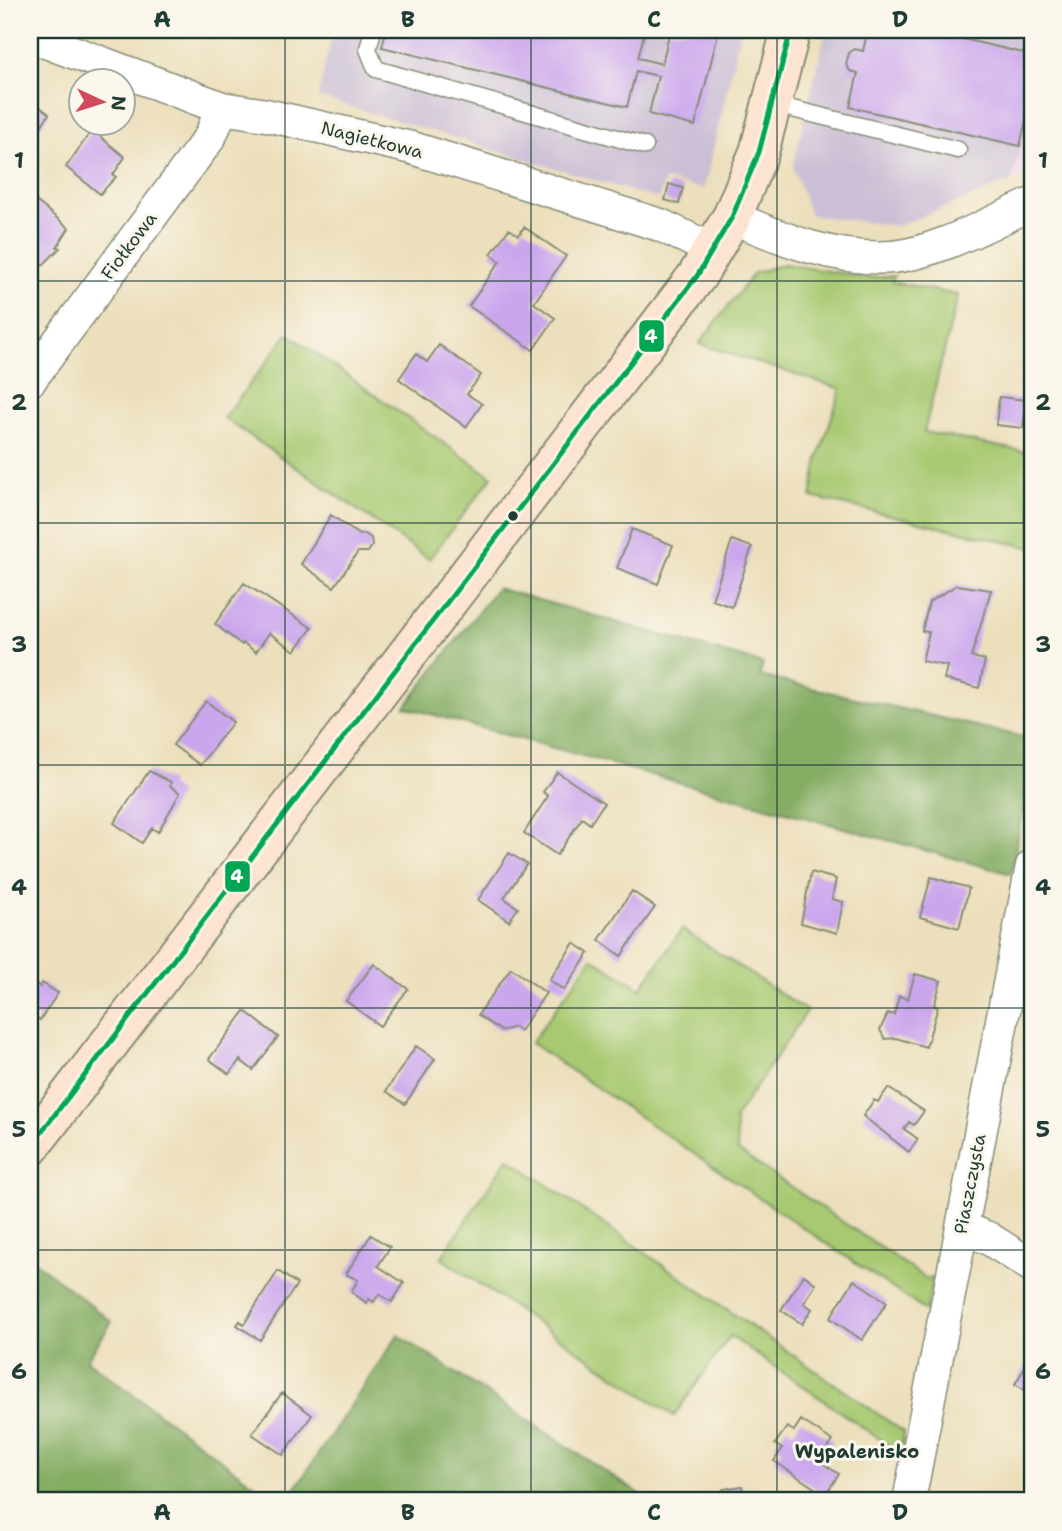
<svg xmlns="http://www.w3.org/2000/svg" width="1062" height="1531" font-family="'Shantell Sans',sans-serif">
<rect width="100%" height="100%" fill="#fbf7ec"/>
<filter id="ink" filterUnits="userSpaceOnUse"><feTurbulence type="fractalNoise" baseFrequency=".0143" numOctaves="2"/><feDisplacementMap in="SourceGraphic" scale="14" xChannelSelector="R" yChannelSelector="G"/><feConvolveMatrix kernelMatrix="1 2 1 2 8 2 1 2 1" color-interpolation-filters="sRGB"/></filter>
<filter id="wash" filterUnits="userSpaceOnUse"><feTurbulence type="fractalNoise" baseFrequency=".00686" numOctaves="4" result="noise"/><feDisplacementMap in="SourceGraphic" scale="28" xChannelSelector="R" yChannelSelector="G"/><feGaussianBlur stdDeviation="1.57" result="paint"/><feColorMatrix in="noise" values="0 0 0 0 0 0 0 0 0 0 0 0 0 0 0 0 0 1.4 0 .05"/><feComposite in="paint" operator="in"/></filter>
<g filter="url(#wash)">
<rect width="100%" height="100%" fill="#ecdfbc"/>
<path fill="#ecd1ea" d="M1032,91v82l-20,8 8,-35z"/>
<path fill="#cbbfd5" d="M333,30h408l-37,159 -39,-9 -7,19 -340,-102z
M826,30h206v61l-20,90 -115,45 -87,-11 -17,-48z"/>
<path fill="#a7c971" stroke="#638352" stroke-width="2" d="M784,264l87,14 23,-2 -2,6 66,13 -34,137 108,21v95l-221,-51 7,-38 23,-70 -142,-45 55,-71z
M288,334l204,143 -63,82 -205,-141z
M682,929l125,82 -72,107 3,33 189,128 6,-1 -7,33 -395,-268 61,-85 49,30z
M508,1158l396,274 -3,22 -171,-118 -56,80 -233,-158z"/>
<path fill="#85ad63" stroke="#52754c" stroke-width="2" d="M497,588l266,76 -3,12 272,63v23l-21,112 -606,-167z
M30,1258l82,64 -25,38 189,141h-246z
M398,1335l252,166h-363z"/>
<g id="blocks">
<path fill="#caa6ed" d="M386,30h259l-7,28 24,6 8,-34h49l-24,96 -46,-12 9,-38 -22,-5 -9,36 -245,-60z
M868,30h56l108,25v40l-12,51 -170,-39 8,-34 -8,-2 -4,-7 3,-11 6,-4 8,2z
M30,99l19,15 -19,30z
M92,130l33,27 -12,18 3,2 -16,17 -34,-27z
M669,184l14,4 -4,16 -14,-4z
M36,201l33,27 -12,19 3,1 -17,17 -13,-10v-47z
M524,227l42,29 -32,47 21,15 -22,32 -64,-44 31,-45 -9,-7 18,-25 10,6z
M439,345l42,30 -14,19 15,10 -16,23 -67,-48 17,-25 11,8z
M999,397l28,3 -4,28 -27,-3z
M331,515l28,20 6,-1 6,4 1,8 -4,6h-10l-24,35 -33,-23z
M632,529l41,16 -15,39 -41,-16z
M732,540l20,7 -20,60 -20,-7z
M244,583l68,45 -17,23 -26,-18 -13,19 -13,-9 -1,2 -27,-21z
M957,585l34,5 -20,67 14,3 -6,28 -35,-9 3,-13 -25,-5 7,-29 -7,-1 7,-29z
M206,701l27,21 -33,43 -27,-20z
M149,771l22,11 -1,4 10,7 -22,39 -6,-4 -10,15 -28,-20z
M557,772l47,31 -14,21 -8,-6 -25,37 -33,-22 24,-37 -5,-4z
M509,853l18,11 -23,34 14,10 -9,13 -31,-21z
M811,872l25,7 -4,20 11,3 -6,31 -36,-10z
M931,877l38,11 -10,40 -39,-11z
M632,891l23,16 -34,49 -22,-16z
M574,943l15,10 -25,37 -15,-10z
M374,964l34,25 -28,37 -34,-25z
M511,968l35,25 -26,38 -5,-4 -14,4 -23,-16z
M915,974l26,7 -7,25 4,1 -12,40 -30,-9 -11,1 -5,-9 8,-17 6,2 5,-19 9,3z
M33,982l7,5 2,-4 16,10 -18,27 -10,-7 3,-17 -3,-2v-7z
M245,1011l33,26 -25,33 -13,-10 -11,14 -20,-15z
M416,1046l19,13 -30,45 -19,-13z
M888,1088l36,23 -10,14 -5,-3 -5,7 14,10 -9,13 -46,-36 11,-16 4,2z
M371,1235l19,12 -12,19 26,17 -12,19 -13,-8 -5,8 -5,-3 -2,4 -16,-11 7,-12 -12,-6z
M278,1271l19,13 -37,56 -23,-15 3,-4 4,3z
M804,1275l12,9 -12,19 8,6 -10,15 -21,-14z
M854,1280l33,22 -25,38 -32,-22z
M1032,1355v39l-17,-10z
M282,1393l30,22 -29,40 -31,-21z
M801,1420l32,21 -14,20 20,13 -14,21 -51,-34 8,-12 -7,-5 12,-17 7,4z
M742,1486l2,8 5,-1 12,8h-36l-2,-12z"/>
</g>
</g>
<g filter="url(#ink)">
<use href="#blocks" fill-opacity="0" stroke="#868e78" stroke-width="2"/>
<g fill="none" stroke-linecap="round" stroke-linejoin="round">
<g stroke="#868e78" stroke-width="19">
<path id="lane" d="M373,30l-5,19 8,20 269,77
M772,104l186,46"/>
</g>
<g stroke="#868e78" stroke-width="35">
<path id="street" d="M30,36l192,72 44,7 146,33 248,77 53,25
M732,217c50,22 104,44 160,40 45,-4 99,-35 140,-53
M30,380l180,-243 12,-29
M962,1228l26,10 44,28
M909,1501l123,-635"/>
</g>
<g stroke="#868e78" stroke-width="42">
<path id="secondary" d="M30,1147l667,-871 35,-59 27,-65 32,-122"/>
</g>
<use href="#lane" stroke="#fff" stroke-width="16"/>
<use href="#street" stroke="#fff" stroke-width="32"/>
<use href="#secondary" stroke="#fde4d1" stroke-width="38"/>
<g stroke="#fbf7ec" stroke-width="10">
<path id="bus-1" d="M30,1147l667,-871 35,-59 27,-65 32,-122"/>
</g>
<use href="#bus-1" stroke="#00a651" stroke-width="5"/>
</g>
</g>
<path fill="none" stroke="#1f3d34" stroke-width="2" stroke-opacity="0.55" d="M285,30v1471M531,30v1471M777,30v1471M30,281h1002M30,523h1002M30,765h1002M30,1008h1002M30,1250h1002"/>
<circle fill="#1f3d34" stroke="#fbf7ec" stroke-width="2.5" cx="513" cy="516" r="6"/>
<g text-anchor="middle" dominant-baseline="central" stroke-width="6" stroke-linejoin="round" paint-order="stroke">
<g font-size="18" fill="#1f3d34" stroke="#fbf7ec">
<text transform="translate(372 140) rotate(14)">Nagietkowa</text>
<text transform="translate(129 246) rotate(-53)">Fiołkowa</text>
<text transform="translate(970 1184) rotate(-79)">Piaszczysta</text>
</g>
<g font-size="19" font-weight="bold" fill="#1f3d34" stroke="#fbf7ec">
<text x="857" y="1451">Wypalenisko</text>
</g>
</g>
<g stroke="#fbf7ec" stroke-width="2.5">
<rect x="638" y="319" width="27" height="34" rx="7" fill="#00a651"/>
<rect x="224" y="860" width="27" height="33" rx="7" fill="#00a651"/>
</g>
<g font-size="19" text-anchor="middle" font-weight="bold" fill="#fff">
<text x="651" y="343">4</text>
<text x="237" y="883">4</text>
</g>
<rect width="1062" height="1531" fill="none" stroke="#fbf7ec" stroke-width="77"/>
<g transform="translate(102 102) rotate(94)"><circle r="33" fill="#fbf7ec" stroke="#a3ada2" stroke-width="2"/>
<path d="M0-5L12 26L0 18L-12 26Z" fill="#d1495b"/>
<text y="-10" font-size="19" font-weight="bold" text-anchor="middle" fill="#1f3d34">N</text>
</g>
<rect x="38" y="38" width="986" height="1454" fill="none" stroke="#1f3d34" stroke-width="2.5"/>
<g font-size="23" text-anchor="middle" font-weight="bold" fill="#1f3d34">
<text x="162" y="27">A</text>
<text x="408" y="27">B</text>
<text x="654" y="27">C</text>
<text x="900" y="27">D</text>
<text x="19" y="168">1</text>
<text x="1043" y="168">1</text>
<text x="19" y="410">2</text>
<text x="1043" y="410">2</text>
<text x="19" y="652">3</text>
<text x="1043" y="652">3</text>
<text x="19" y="895">4</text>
<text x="1043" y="895">4</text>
<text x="19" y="1137">5</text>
<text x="1043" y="1137">5</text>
<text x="19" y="1379">6</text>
<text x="1043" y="1379">6</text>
<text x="162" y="1520">A</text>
<text x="408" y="1520">B</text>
<text x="654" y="1520">C</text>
<text x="900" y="1520">D</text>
</g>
</svg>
